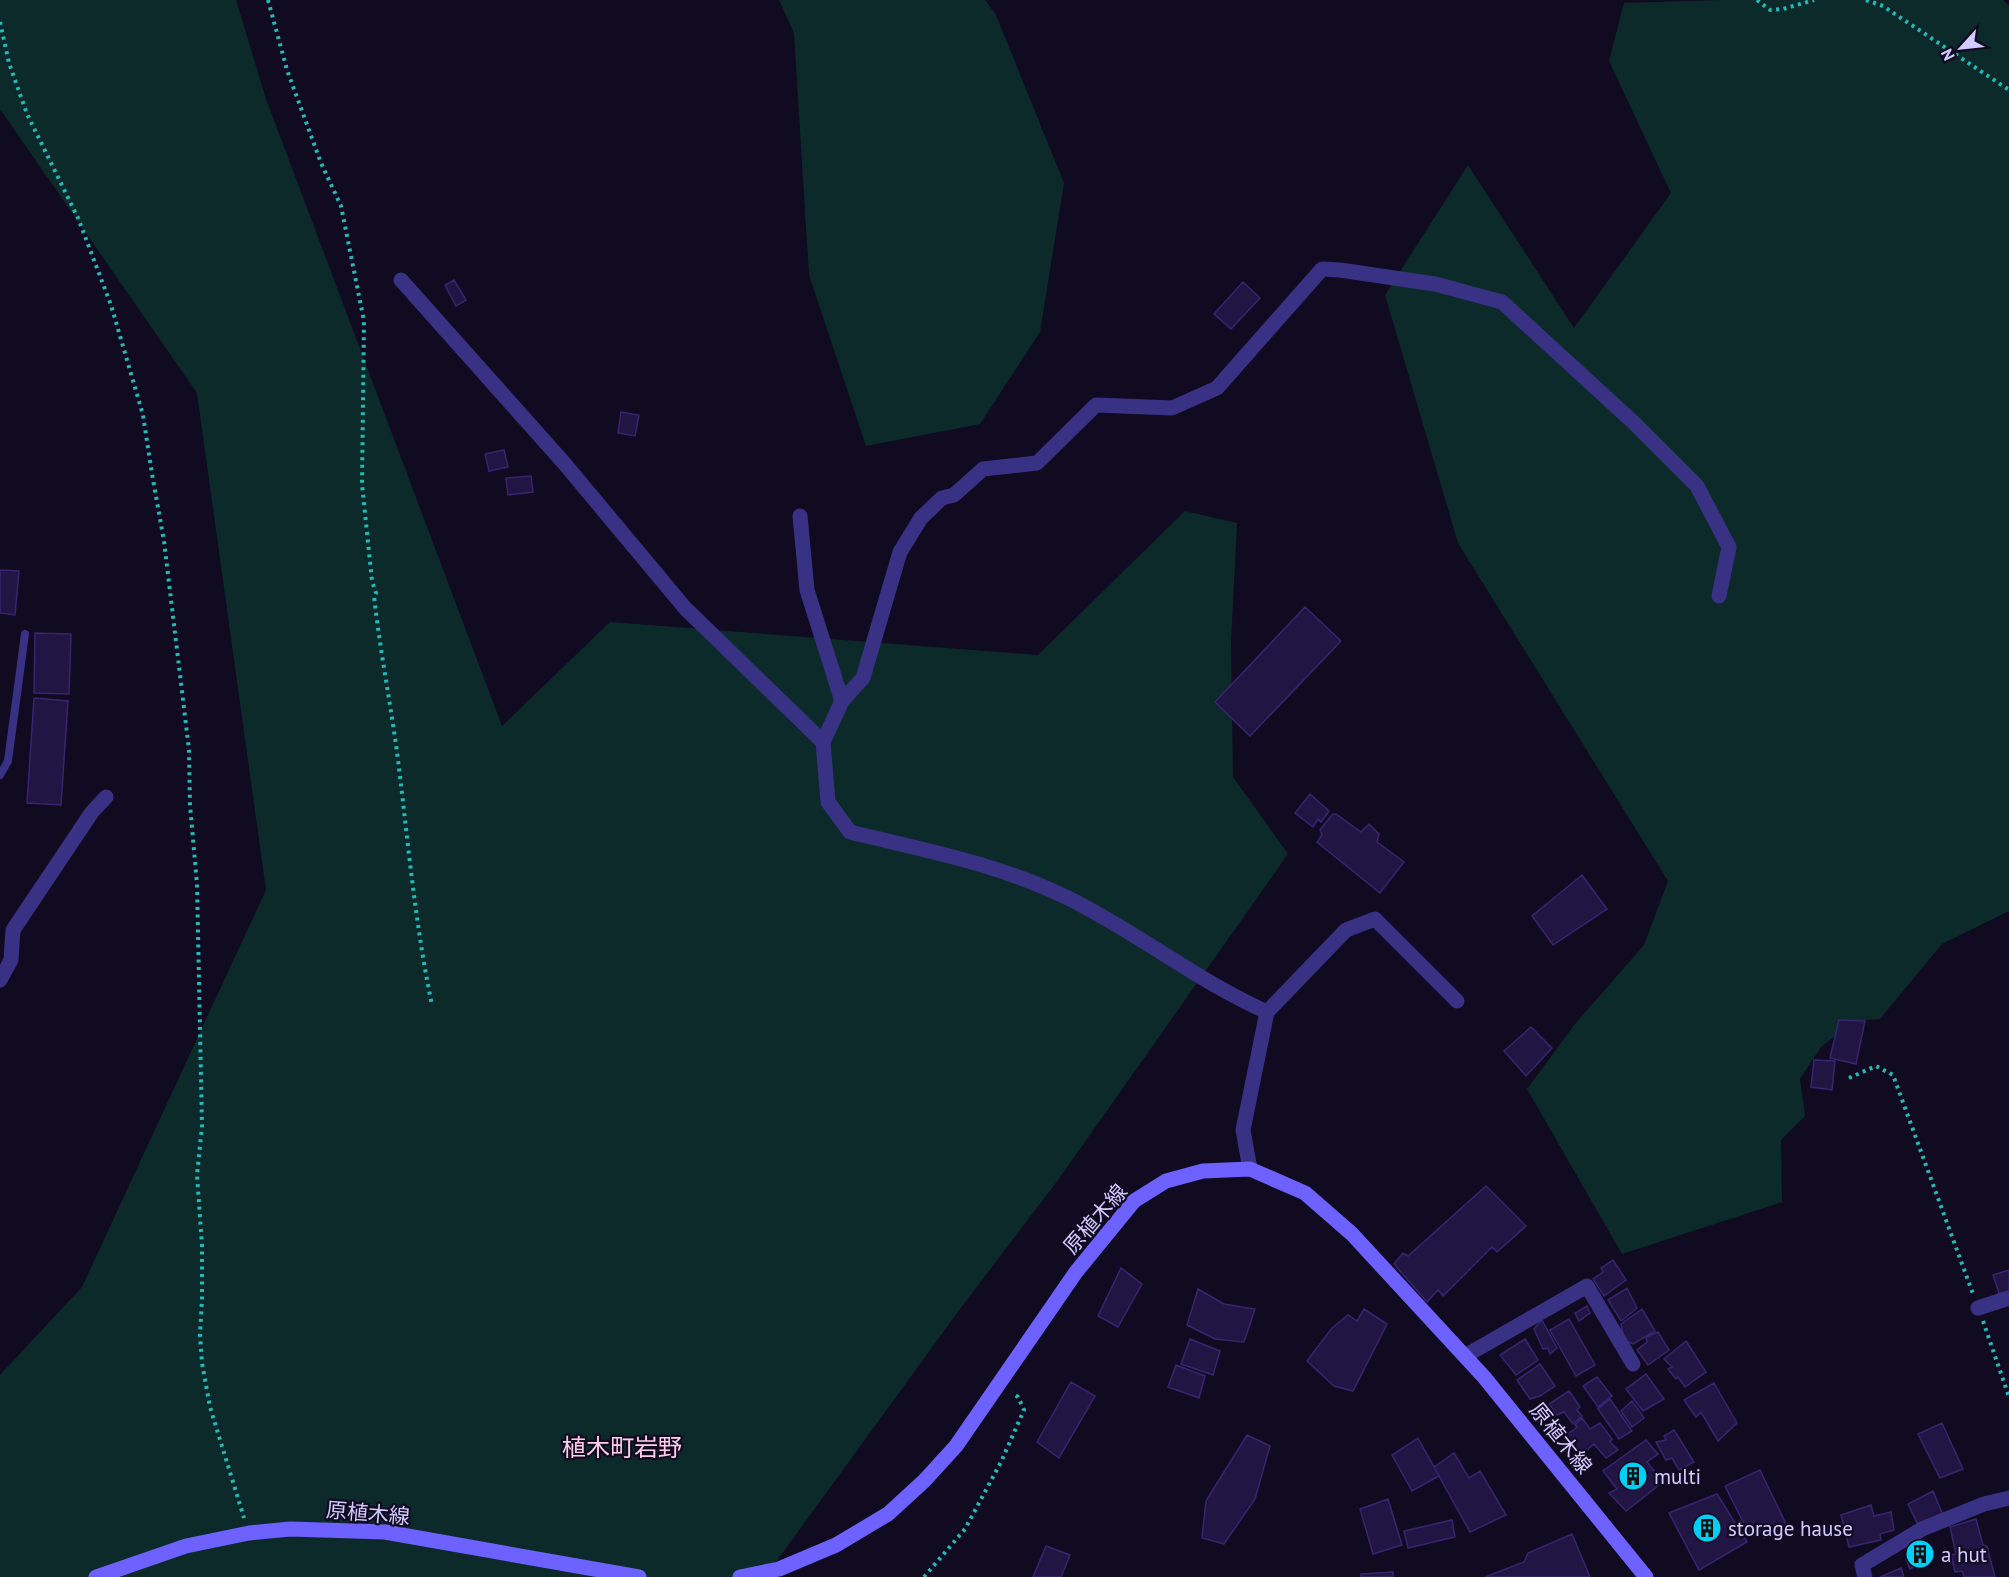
<svg xmlns="http://www.w3.org/2000/svg" width="2009" height="1577" font-family="'PT Sans','Noto Sans JP',sans-serif">
<rect width="100%" height="100%" fill="#100b20"/>
<path fill="#0d2a2b" d="M0,0h236l30,99 236,627 108,-104 428,33 147,-144 52,12 -6,119 2,135 55,77 -230,326 -101,133 -192,264h-765v-202l82,-88 184,-397 -69,-497 -197,-284z
M779,0h206l11,15 68,168 -24,149 -60,92 -114,22 -57,-171 -15,-242z
M1720,0h283l6,6v905l-67,33 -62,75 -26,2 -33,26 -21,32 5,37 -24,24 1,62 -160,52 -95,-165 48,-65 69,-79 24,-64 -210,-338 -73,-248 83,-130 106,163 97,-135 -62,-132 15,-58z"/>
<path fill="#211543" stroke="#382571" stroke-width="1.5" d="M454,280l12,20 -10,6 -11,-21z
M1243,282l17,16 -29,31 -17,-15z
M621,412l18,3 -4,21 -17,-3z
M504,450l4,17 -19,4 -4,-17z
M531,476l2,16 -25,3 -2,-17z
M0,570l19,1 -4,44 -15,-2z
M1305,607l36,34 -91,95 -35,-34z
M35,633l36,1 -2,60 -35,-1z
M34,698l34,3 -7,104 -34,-2z
M1310,794l19,17 -8,11 -3,-3 -5,8 -18,-14z
M1333,814h3l25,18 8,-8 10,10 -2,8 27,20 -24,31 -63,-51 5,-7 -2,-5z
M1582,875l25,34 -54,36 -21,-29z
M1839,1020l26,1 -9,43 -26,-6z
M1531,1027l21,21 -26,28 -22,-25z
M1814,1060l21,1 -3,29 -21,-3z
M1486,1186l40,40 -29,26 -5,-5 -49,49 -5,-6 -11,12 -33,-38 9,-11 5,3z
M1613,1260l13,20 -22,16 -11,-17 10,-7 -2,-4z
M1121,1268l21,16 -24,43 -20,-11z
M2009,1270v26l-8,3 -8,-24z
M1627,1288l10,20 -16,13 -13,-21z
M1198,1289l26,15 31,5 -11,33 -29,-3 -28,-14z
M1587,1306l3,7 -11,8 -4,-8z
M1364,1309l23,15 -34,67 -19,-5 -27,-25 25,-33 16,-13 9,6z
M1642,1309l13,22 -22,13 -9,-4 -3,-16z
M1569,1319l26,46 -19,11 -26,-46z
M1542,1320l15,28 -7,6 -2,-6 -5,1 -9,-20z
M1658,1332l11,18 -21,15 -11,-15 10,-8 -1,-5z
M1190,1339l30,12 -7,24 -32,-11z
M1525,1339l13,21 -22,15 -16,-20z
M1686,1341l20,31 -21,15 -7,-10 -2,2 -8,-10 4,-2 -8,-8z
M1540,1364l15,22 -15,10 -10,3 -13,-19z
M1176,1365l29,11 -6,22 -31,-11z
M1646,1374l18,25 -21,12 -17,-22z
M1597,1377l15,19 -14,11 -15,-21z
M1071,1382l24,14 -36,62 -22,-16z
M1714,1383l23,40 -19,18 -17,-29 -5,5 -12,-17z
M1569,1391l11,16 -3,3 5,6 -9,8 -9,-12 -7,3 -8,-11z
M1610,1399l22,32 -13,8 -21,-30z
M1632,1401l12,17 -12,9 -11,-16z
M1582,1418l8,11 10,-6 12,16 -2,3 8,8 -12,8 -12,-14 -15,13 -15,-20 13,-10 -2,-2z
M1942,1423l21,46 -23,9 -22,-44z
M1674,1430l20,32 -15,8 -7,-12 -6,2 -10,-18 10,-2 -2,-4z
M1247,1435l23,11 -15,53 -31,45 -22,-6 4,-37z
M1418,1438l21,38 -27,15 -20,-36z
M1646,1440l12,14 -11,8 16,20 -37,29 -17,-18 8,-4 -14,-18z
M1454,1453l15,25 11,-7 26,44 -36,17 -36,-65z
M1760,1470l27,56 -23,12 -6,-11 -10,5 -23,-46z
M1933,1491l10,24 -24,12 -11,-23z
M1717,1494l30,48 -48,28 -30,-57z
M1388,1499l14,46 -29,9 -13,-45z
M1871,1505l3,11 17,-4 3,18 -14,4 1,6 -32,7 -8,-32z
M1976,1519l7,26 4,1 8,31h-31l-2,-6 -7,1 -4,-17 5,-1 -6,-27z
M1452,1520l3,17 -47,11 -4,-17z
M1572,1534l18,43h-105l39,-15 4,-9z
M1046,1546l24,9 -9,22h-28z
M1923,1548l5,13 -18,8 -4,-10z
M1901,1568l3,9h-24z
M1393,1572v5h-32v-3z"/>
<g fill="none" stroke-linecap="round" stroke-linejoin="round">
<path stroke="#23bab9" stroke-width="4" stroke-dasharray="3 4.5" stroke-linecap="butt" d="M268,0l19,70 34,93 20,43 23,115 -2,163 10,97 4,12 -2,3c6,55 17,109 24,164 10,81 17,164 34,245
M1757,0l13,10 13,-1 31,-9
M1866,0l17,6 126,84
M0,22l9,41 18,51 51,104 33,87 32,110 9,59 12,67 25,209 1,55 7,79 5,242 -5,49 5,70v54l-2,36 2,28 8,44 34,111
M1849,1078l27,-12 17,9 80,219
M1983,1321l26,76
M924,1577l41,-48 36,-67 23,-52 -6,-13 -6,-4"/>
<path stroke="#393284" stroke-width="8" d="M0,775l8,-14 17,-127"/>
<path stroke="#393284" stroke-width="15" d="M401,280l163,183 121,145 138,134
M800,516l7,74 35,111 -19,41 5,60 22,30c74,18 149,32 218,66 69,34 129,83 199,114
M842,701l21,-23 37,-126 21,-34 21,-20 12,-3 29,-26 54,-6 59,-58 76,3 45,-20 105,-119 18,1 95,14 67,18 131,120 64,64 32,61 -10,49
M0,980l11,-20 2,-30 79,-118 14,-15
M1250,1169l-7,-39 24,-118 79,-82 29,-11 82,82
M1978,1308l31,-10
M1465,1356l122,-70 46,78
M1865,1577l-3,-12 60,-36 62,-25 25,-6"/>
<path stroke="#6d61ff" stroke-width="15" d="M96,1577l90,-31 63,-13 41,-4 95,3 254,45
M740,1577l39,-8 57,-24 52,-31 36,-33 32,-35 120,-174 58,-71 32,-20 37,-10 47,-2 55,24 47,41 132,143 162,200"/>
</g>
<defs>
<g id="building-disc" transform="scale(1.5)"><circle r="9.5" fill="#00d0f5" stroke="#100b20"/><path d="M-4-6H4V6H1V3H-1V6H-4ZM-2.5-4.3h1.7v1.8h-1.7ZM.8-4.3h1.7v1.8H.8ZM-2.5-1h1.7V.8h-1.7ZM.8-1h1.7V.8H.8Z" fill="#111"/></g>
</defs>
<g fill-rule="evenodd">
<use href="#building-disc" x="1633" y="1476"/>
<use href="#building-disc" x="1707" y="1528"/>
<use href="#building-disc" x="1920" y="1554"/>
</g>
<g text-anchor="middle" dominant-baseline="central" stroke-width="4.5" stroke-linejoin="round" paint-order="stroke">
<g font-size="21" fill="#d3caff" stroke="#100b20">
<text transform="translate(1095 1219) rotate(-49)">原植木線</text>
<text transform="translate(1561 1438) rotate(51)">原植木線</text>
<text transform="translate(368 1513) rotate(5)">原植木線</text>
</g>
<g font-size="21" fill="#d3caff" stroke="#100b20" text-anchor="start">
<text x="1654" y="1476">multi</text>
<text x="1728" y="1528">storage hause</text>
<text x="1941" y="1554">a hut</text>
</g>
<g font-size="24" fill="#ffccea" stroke="#100b20">
<text x="622" y="1447">植木町岩野</text>
</g>
</g>
<g transform="translate(1961 48) rotate(243)" stroke="#100b20" stroke-width="4.5" paint-order="stroke">
<path d="M0-4.5L10 22L0 15L-10 22Z" fill="#d3caff"/>
<text y="-9" font-size="16" font-weight="bold" text-anchor="middle" fill="#d3caff">N</text>
</g>
</svg>
